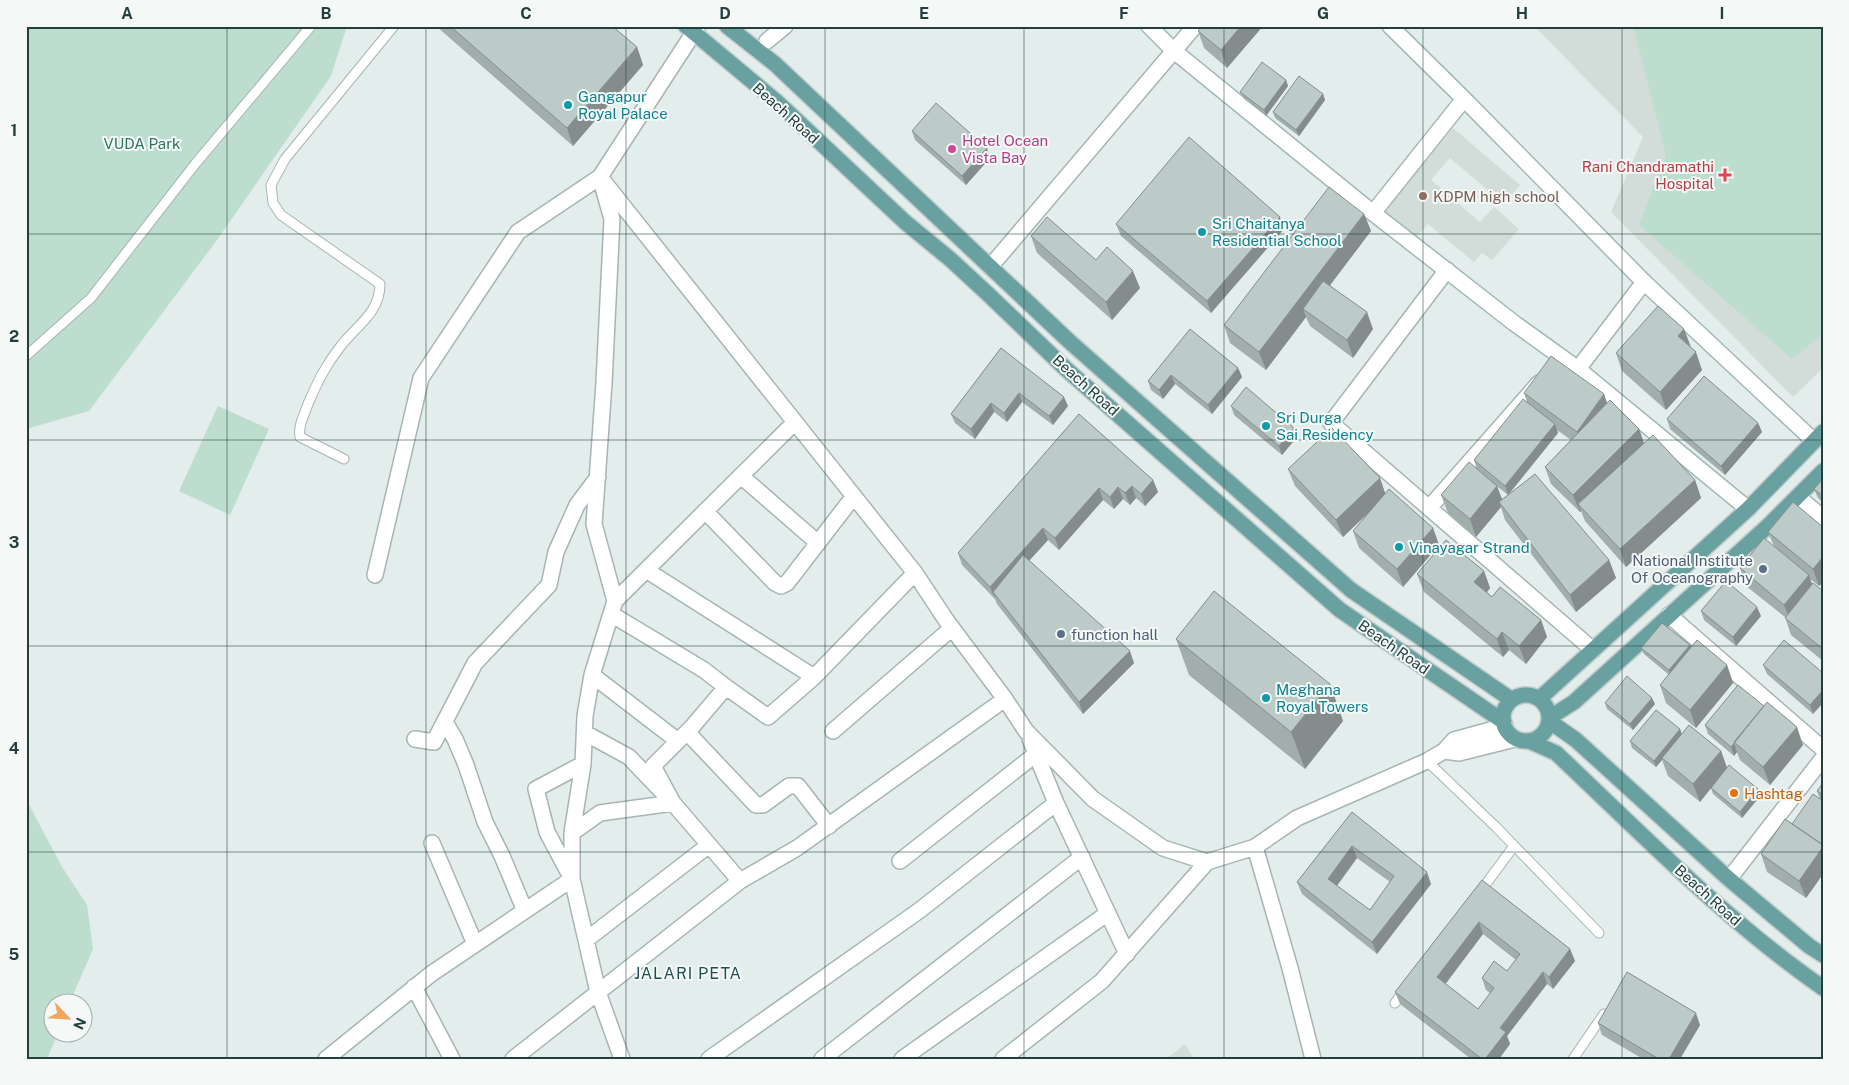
<svg xmlns="http://www.w3.org/2000/svg" width="1849" height="1085" font-family="'Public Sans',sans-serif">
<rect width="100%" height="100%" fill="#e3edeb"/>
<path fill="#d2ddda" d="M1534,26h289v342l-30,29 -182,-185 32,-75z
M1453,128l67,57 -16,19 -54,-46 -19,22 49,42 14,-15 25,22 -27,31 -10,-7 -8,9 -46,-38 -13,15 -32,-28z
M1185,1044l9,15h-28z"/>
<path fill="#bdddce" d="M26,26h321l-16,50 -114,164 -128,171 -63,18z
M1633,26h190v308l-31,25 -153,-134 27,-70z
M218,406l51,23 -39,86 -51,-24z
M26,799l36,68 25,38 6,44 -23,53h-18v30l6,1 -11,26h-21z"/>
<g fill="none" stroke-linecap="round" stroke-linejoin="round">
<g stroke="#a6b5b3" stroke-width="11">
<path id="lane" d="M26,356l65,-58 105,-135 115,-137
M344,459l-44,-22c-2,-12 4,-21 8,-33 9,-21 17,-38 32,-57 16,-21 40,-34 40,-63l-99,-69 -8,-12 -2,-18 14,-26 109,-133
M1427,761l69,66 103,106
M1480,892l34,-46
M1395,1003l10,-14
M1573,1059l31,-45"/>
</g>
<g stroke="#a6b5b3" stroke-width="18">
<path id="street" d="M698,26l-98,151 315,396 31,47 59,79 21,32 67,68 70,49 44,14 48,-15 42,-29 130,-57 17,-10 10,-11 51,-14
M767,41l18,-15
M1373,213l91,-114
M990,267l205,-241
M1447,270l-116,153 262,227
M1578,369l66,-87
M741,476l77,67
M1798,497l25,21
M1429,508l110,-125
M705,511l70,72 6,3 6,-3 67,-87
M646,570l168,107
M375,575l46,-197 97,-146 82,-55 12,42 -8,164 -10,141 21,77 180,-179
M611,614l93,56 22,17
M1669,615l154,134
M592,675l86,66
M445,722l10,17 11,26 19,57 17,34 23,55
M833,731l119,-103
M687,732l69,73h7l26,-19h9l31,40
M585,733l44,24 44,46 67,78
M415,739l19,3 41,-79 74,-78 7,-33 21,-47 21,-28
M1444,751l15,2 56,-14
M583,764l-47,25 11,43 25,47 26,113 24,67
M1056,803l71,151
M572,833l28,-20 73,-10 -20,-37 39,-39 34,-40 42,30 46,-40 101,-104
M432,843l43,101
M1255,847l35,121 23,91
M900,861l136,-107
M1729,879l94,-121
M586,940l123,-95
M414,987l38,72
M326,1059l105,-85 141,-95v-46l11,-69 2,-48 7,-41 23,-74
M513,1059l227,-178 57,-33 208,-149
M709,1059l211,-149 136,-107 -26,-64
M822,1059l260,-202
M902,1059l206,-146
M1003,1059l99,-78 105,-119"/>
</g>
<g stroke="#a2b8b6" stroke-width="18">
<path id="secondary" d="M1149,26l25,25 199,162 141,110 64,46 170,140
M1390,26l74,73 180,183 170,159"/>
</g>
<g stroke="#c1c9c9" stroke-width="18">
<path id="primary" d="M686,26l91,76 128,120 45,37 39,36 77,74 274,241 164,112
M727,26l48,38 295,278 281,248 161,110
M1503 718a23 23 0 1 1 46 0a23 23 0 1 1-46 0Z
M1539,699l209,-190 75,-77
M1549,718l25,-16 194,-176 55,-55
M1549,721l27,19 153,139 80,67 14,9
M1529,741l27,12c86,81 169,167 267,235"/>
</g>
<use href="#lane" stroke="#fff" stroke-width="9"/>
<use href="#street" stroke="#fff" stroke-width="15"/>
<use href="#secondary" stroke="#fff" stroke-width="15"/>
<use href="#primary" stroke="#69a1a1" stroke-width="15"/>
</g>
<path fill="#a2aeac" fill-rule="evenodd" d="M436,26h176l25,21 6,18 -70,81z
M1202,26h61l-36,42 -23,-20 -6,-17z
M1286,80l2,6 -22,30 -23,-18 -3,-6z
M1323,94l2,6 -26,36 -24,-18 -2,-6z
M912,131l78,27 -24,27 -51,-45z
M1364,214l7,17 -41,54 43,44 -20,29 -43,-32 -4,-9 -40,53 -36,-27 -6,-18z
M1116,224l168,5 -73,84 -90,-77z
M1031,236l109,52 -28,32 -75,-67z
M1190,329l48,39 4,9 -30,37 -37,-30 -12,15 -12,-9 -3,-9z
M1691,347l11,23 -36,40 -44,-39 -6,-18z
M1001,348l67,58 -15,19 -31,-23 -15,20 -13,-10 -19,27 -20,-16 -4,-9z
M1524,393l80,1 3,10 32,25 5,14 51,37 6,18 -75,69 -41,-46 -4,-10 -1,1 -29,-28 -6,-17 26,-27 -14,-10 1,3 -49,61 100,66 7,18 -40,34 -71,-92 -4,-13 -25,30 -28,-24 -7,-18 36,-26 -3,-9 53,-58zM1494,484l14,11 -6,4z
M1231,406l66,31 -15,18 -48,-40z
M1079,414l74,66 5,12 -13,14 -9,-8 -6,7 -7,-6 -9,10 -11,-9 -44,50 -11,-10 -19,21 105,102 -51,51 -86,-110 -2,-5 -33,-34 -4,-12z
M1667,419l91,4 4,9 -37,43 -55,-46z
M1288,469l92,9 5,15 48,35 6,17 -36,42 -44,-39 -6,-17 15,-18 -25,24 -48,-51z
M1823,479v24l-5,-5 -4,-9z
M1823,527v59l-1,-3 -3,3 -9,-7 2,5 11,7v70l-32,-26 -6,-18 -39,-31 -6,-18 34,-22 -6,-14z
M1484,571l6,17 -3,4 5,5 49,23 6,17 -21,27 -17,-14 -6,7 -79,-65 -7,-18z
M1701,611l60,5 -25,30 -32,-26z
M1176,639l154,45 13,37 -38,48 -116,-94z
M1690,645l1,3 36,17 6,18 -37,45 -30,-25 -6,-18 9,-10 -25,-21 -3,-6z
M1763,665l60,8 -10,41 -46,-40z
M1605,703l50,1 -22,26 -26,-21z
M1705,725l98,20 -33,40 -30,-25 -3,-8 -3,4 -26,-22z
M1680,729l2,5 39,17 6,17 31,21 3,6 -19,23 -29,-24 -2,-6 -11,14 -32,-26 -6,-16 -6,7 -24,-19 -2,-7z
M1823,783v91l-17,24 -39,-26 -6,-18 59,-55 -3,-8z
M1352,812l79,72 -54,70 -75,-60 -5,-12zM1357,858l33,24 -20,28 -33,-24z
M1482,880l88,69 5,12 -22,28 -6,-5 -40,52 3,8 -11,15h-28l-71,-55 -5,-12zM1483,934l33,26 -9,11 -25,7 4,12 4,3 -12,16 -33,-25z
M1598,1023l102,2 -20,34h-37l-41,-24z"/>
<path fill="#848d8c" d="M1241,26h22l-36,42 -6,-18z
M637,47l6,18 -70,81 -6,-18z
M1286,80l2,6 -22,30 -2,-6z
M1323,94l2,6 -26,36 -3,-6z
M987,148l3,10 -24,27 -4,-9z
M1364,214l7,17 -62,82 -6,-4 3,8 -40,53 -7,-18z
M1280,217l4,12 -73,84 -4,-12z
M1133,271l7,17 -28,32 -6,-18z
M1367,312l6,17 -20,29 -6,-18z
M1684,329l7,18 -13,-11z
M1696,352l6,18 -36,40 -6,-18z
M1238,368l4,9 -30,37 -4,-9z
M1171,375l4,9 -12,15 -4,-9z
M1019,393l3,9 -15,20 -3,-9z
M1604,394l6,18 -27,37 -6,-17z
M1064,397l4,9 -15,19 -4,-9z
M991,403l3,9 -19,27 -4,-10z
M1758,423l4,9 -37,43 -4,-9z
M1555,424l3,9 -50,62 -3,-9z
M1294,428l3,9 -15,18 -3,-9z
M1639,429l6,17 -67,58 3,7 -1,1 -7,-17z
M1380,478l6,18 -43,41 -7,-17z
M1153,480l5,12 -13,14 -4,-12z
M1695,480l6,18 -75,69 -6,-18z
M1132,486l4,12 -6,7 -5,-12z
M1497,486l7,18 -5,-2 2,5 -25,30 -6,-18z
M1118,487l5,12 -9,10 -4,-12z
M1099,488l4,12 -44,50 -4,-12z
M1043,528l5,12 -52,57 -3,-5 2,7 -5,-12z
M1433,528l6,17 -36,42 -6,-18z
M1823,557v24l-3,-3 2,5 -3,3 -6,-17z
M1609,560l7,18 -40,34 -6,-17z
M1484,571l6,17 -9,12 -7,-18z
M1809,575l6,18 -24,29 -7,-17z
M1757,607l4,9 -25,30 -3,-9z
M1541,620l6,17 -21,27 -7,-18z
M1502,632l7,18 -6,7 -6,-18z
M1690,645l2,6 -21,26 -2,-7z
M1130,651l4,12 -51,51 -4,-12z
M1727,665l6,18 -37,45 -6,-18z
M1330,684l13,37 -38,48 -14,-37z
M1823,690v13l-10,11 -3,-9z
M1652,698l3,6 -22,26 -3,-6z
M1797,727l6,18 -33,40 -7,-18z
M1680,729l2,7 -20,22v2l-6,7 -2,-6z
M1734,743l3,9 -3,4 -3,-9z
M1721,751l6,17 -27,34 -7,-18z
M1758,789l3,6 -19,23 -2,-6z
M1352,846l5,12 -25,34 -4,-13z
M1823,847v27l-17,24 -7,-17z
M1427,872l4,12 -54,70 -5,-12z
M1479,922l4,12 -42,56 -4,-13z
M1570,949l5,12 -22,28 -4,-12z
M1543,972l4,12 -40,52 3,8 -11,15h-14l15,-31z
M1696,1013l4,12 -20,34h-11z"/>
<path fill="#bccac8" stroke="#848d8c" fill-rule="evenodd" d="M450,26h162l25,21 -70,81z
M1202,26h39l-20,24 -23,-19z
M1262,62l24,18 -22,30 -24,-18z
M1299,76l24,18 -27,36 -23,-18z
M936,103l51,45 -25,28 -50,-45z
M1189,137l91,80 -73,84 -91,-77z
M1329,187l35,27 -105,138 -35,-27z
M1047,217l49,43 11,-13 26,24 -27,31 -75,-66z
M1323,281l44,31 -20,28 -44,-31z
M1658,306l26,23 -6,7 18,16 -36,40 -44,-39z
M1190,329l48,39 -30,37 -37,-30 -12,15 -11,-9z
M1001,348l63,49 -15,19 -30,-23 -15,20 -13,-10 -20,26 -20,-15z
M1551,356l53,38 -27,38 -53,-39z
M1704,376l54,47 -37,43 -54,-47z
M1246,387l48,41 -15,18 -48,-40z
M1523,399l32,25 -50,62 -31,-26z
M1610,400l29,29 -66,66 -28,-28z
M1079,414l74,66 -12,14 -9,-8 -7,7 -7,-6 -8,10 -11,-9 -44,50 -12,-10 -53,59 -32,-34z
M1332,428l48,50 -44,42 -48,-51z
M1653,435l42,45 -75,69 -42,-45z
M1469,462l28,24 -27,33 -29,-24z
M1535,474l74,86 -39,35 -71,-93z
M1823,479v17l-9,-7z
M1389,489l44,39 -36,41 -44,-38z
M1793,502l30,25v30l-10,12 -45,-37z
M1764,538l45,37 -25,30 -44,-37z
M1446,540l38,31 -10,11 18,15 8,-10 41,33 -22,26 -17,-14 -5,7 -80,-65z
M1023,555l107,96 -51,51 -86,-110z
M1726,581l31,26 -24,30 -32,-26z
M1813,583l10,8v58l-38,-31z
M1214,591l116,93 -39,48 -115,-93z
M1662,623l28,22 -21,25 -28,-22z
M1697,640l30,25 -37,45 -30,-25z
M1784,640l39,33v17l-13,15 -47,-40z
M1627,676l25,22 -22,26 -25,-21z
M1738,685l26,21 -33,41 -26,-22z
M1767,702l30,25 -34,40 -29,-25z
M1656,710l24,19 -26,32 -24,-20z
M1689,725l32,26 -28,33 -31,-26z
M1729,765l29,24 -18,23 -29,-24z
M1823,783v12l-6,-4z
M1813,794l10,7v44l-31,-21z
M1352,812l75,60 -55,70 -75,-60zM1352,846l42,30 -24,34 -42,-31z
M1785,819l38,26v2l-24,34 -38,-27z
M1482,880l88,69 -21,28 -6,-5 -43,56 6,4 -21,27h-3l-87,-67zM1479,922l41,32 -13,17 -13,-10 -12,17 12,10 -16,21 -41,-32z
M1627,972l69,41 -27,46h-10l-61,-36z"/>
<path fill="none" stroke="#233e3d" stroke-width="1" stroke-opacity="0.55" d="M227,26v1033M426,26v1033M626,26v1033M825,26v1033M1024,26v1033M1224,26v1033M1423,26v1033M1622,26v1033M26,234h1797M26,440h1797M26,646h1797M26,852h1797"/>
<g fill="#0f9aa8" stroke="#f4f9f8" stroke-width="2">
<circle cx="568" cy="105" r="5"/>
<circle cx="1202" cy="232" r="5"/>
<circle cx="1266" cy="426" r="5"/>
<circle cx="1399" cy="547" r="5"/>
<circle cx="1266" cy="698" r="5"/>
</g>
<circle fill="#d1479c" stroke="#f4f9f8" stroke-width="2" cx="952" cy="149" r="5"/>
<path fill="#e0444e" stroke="#f4f9f8" stroke-width="2" d="M1722.5 167.5h5v5h5v5h-5v5h-5v-5h-5v-5h5z"/>
<circle fill="#8d6e63" stroke="#f4f9f8" stroke-width="2" cx="1423" cy="196" r="5"/>
<g fill="#5c6f8a" stroke="#f4f9f8" stroke-width="2">
<circle cx="1763" cy="569" r="5"/>
<circle cx="1061" cy="634" r="5"/>
</g>
<circle fill="#e8710a" stroke="#f4f9f8" stroke-width="2" cx="1734" cy="793" r="5"/>
<g text-anchor="middle" dominant-baseline="central" stroke-width="4" stroke-linejoin="round" paint-order="stroke">
<g font-size="15" fill="#0d838f" stroke="#f4f9f8" text-anchor="start">
<text x="578" y="96">Gangapur<tspan x="578" dy="17">Royal Palace</tspan></text>
<text x="1212" y="223">Sri Chaitanya<tspan x="1212" dy="17">Residential School</tspan></text>
<text x="1276" y="417">Sri Durga<tspan x="1276" dy="17">Sai Residency</tspan></text>
<text x="1409" y="547">Vinayagar Strand</text>
<text x="1276" y="689">Meghana<tspan x="1276" dy="17">Royal Towers</tspan></text>
</g>
<g font-size="15" fill="#233e3d" stroke="#f4f9f8">
<text transform="translate(786 113) rotate(42)">Beach Road</text>
<text transform="translate(1086 385) rotate(42)">Beach Road</text>
<text transform="translate(1394 647) rotate(35)">Beach Road</text>
<text transform="translate(1708 895) rotate(42)">Beach Road</text>
</g>
<g font-size="15" fill="#b23c85" stroke="#f4f9f8" text-anchor="start">
<text x="962" y="140">Hotel Ocean<tspan x="962" dy="17">Vista Bay</tspan></text>
</g>
<g font-size="15" fill="#2e745b" stroke="#f4f9f8">
<text x="142" y="143">VUDA Park</text>
</g>
<g font-size="15" fill="#be3a42" stroke="#f4f9f8" text-anchor="end">
<text x="1714" y="166">Rani Chandramathi<tspan x="1714" dy="17">Hospital</tspan></text>
</g>
<g font-size="15" fill="#785e54" stroke="#f4f9f8" text-anchor="start">
<text x="1433" y="196">KDPM high school</text>
</g>
<g font-size="15" fill="#4e5e75" stroke="#f4f9f8" text-anchor="end">
<text x="1753" y="560">National Institute<tspan x="1753" dy="17">Of Oceanography</tspan></text>
<text x="1071" y="634" text-anchor="start">function hall</text>
</g>
<g font-size="15" fill="#c56008" stroke="#f4f9f8" text-anchor="start">
<text x="1744" y="793">Hashtag</text>
</g>
<g font-size="16" letter-spacing="1" fill="#204f4f" stroke="#f4f9f8">
<text x="688" y="973">JALARI PETA</text>
</g>
</g>
<rect width="1849" height="1085" fill="none" stroke="#f4f9f8" stroke-width="55"/>
<g transform="translate(68 1018) rotate(115)"><circle r="24" fill="#f4f9f8" stroke="#a0aead"/>
<path d="M0-4L9 19L0 12L-9 19Z" fill="#eea760"/>
<text y="-8" font-size="14" font-weight="bold" text-anchor="middle" fill="#233e3d">N</text>
</g>
<rect x="28" y="28" width="1794" height="1030" fill="none" stroke="#233e3d" stroke-width="2"/>
<g font-size="16" text-anchor="middle" font-weight="bold" fill="#233e3d">
<text x="127" y="19">A</text>
<text x="326" y="19">B</text>
<text x="526" y="19">C</text>
<text x="725" y="19">D</text>
<text x="924" y="19">E</text>
<text x="1124" y="19">F</text>
<text x="1323" y="19">G</text>
<text x="1522" y="19">H</text>
<text x="1722" y="19">I</text>
<text x="14" y="136">1</text>
<text x="14" y="342">2</text>
<text x="14" y="548">3</text>
<text x="14" y="754">4</text>
<text x="14" y="960">5</text>
</g>
</svg>
